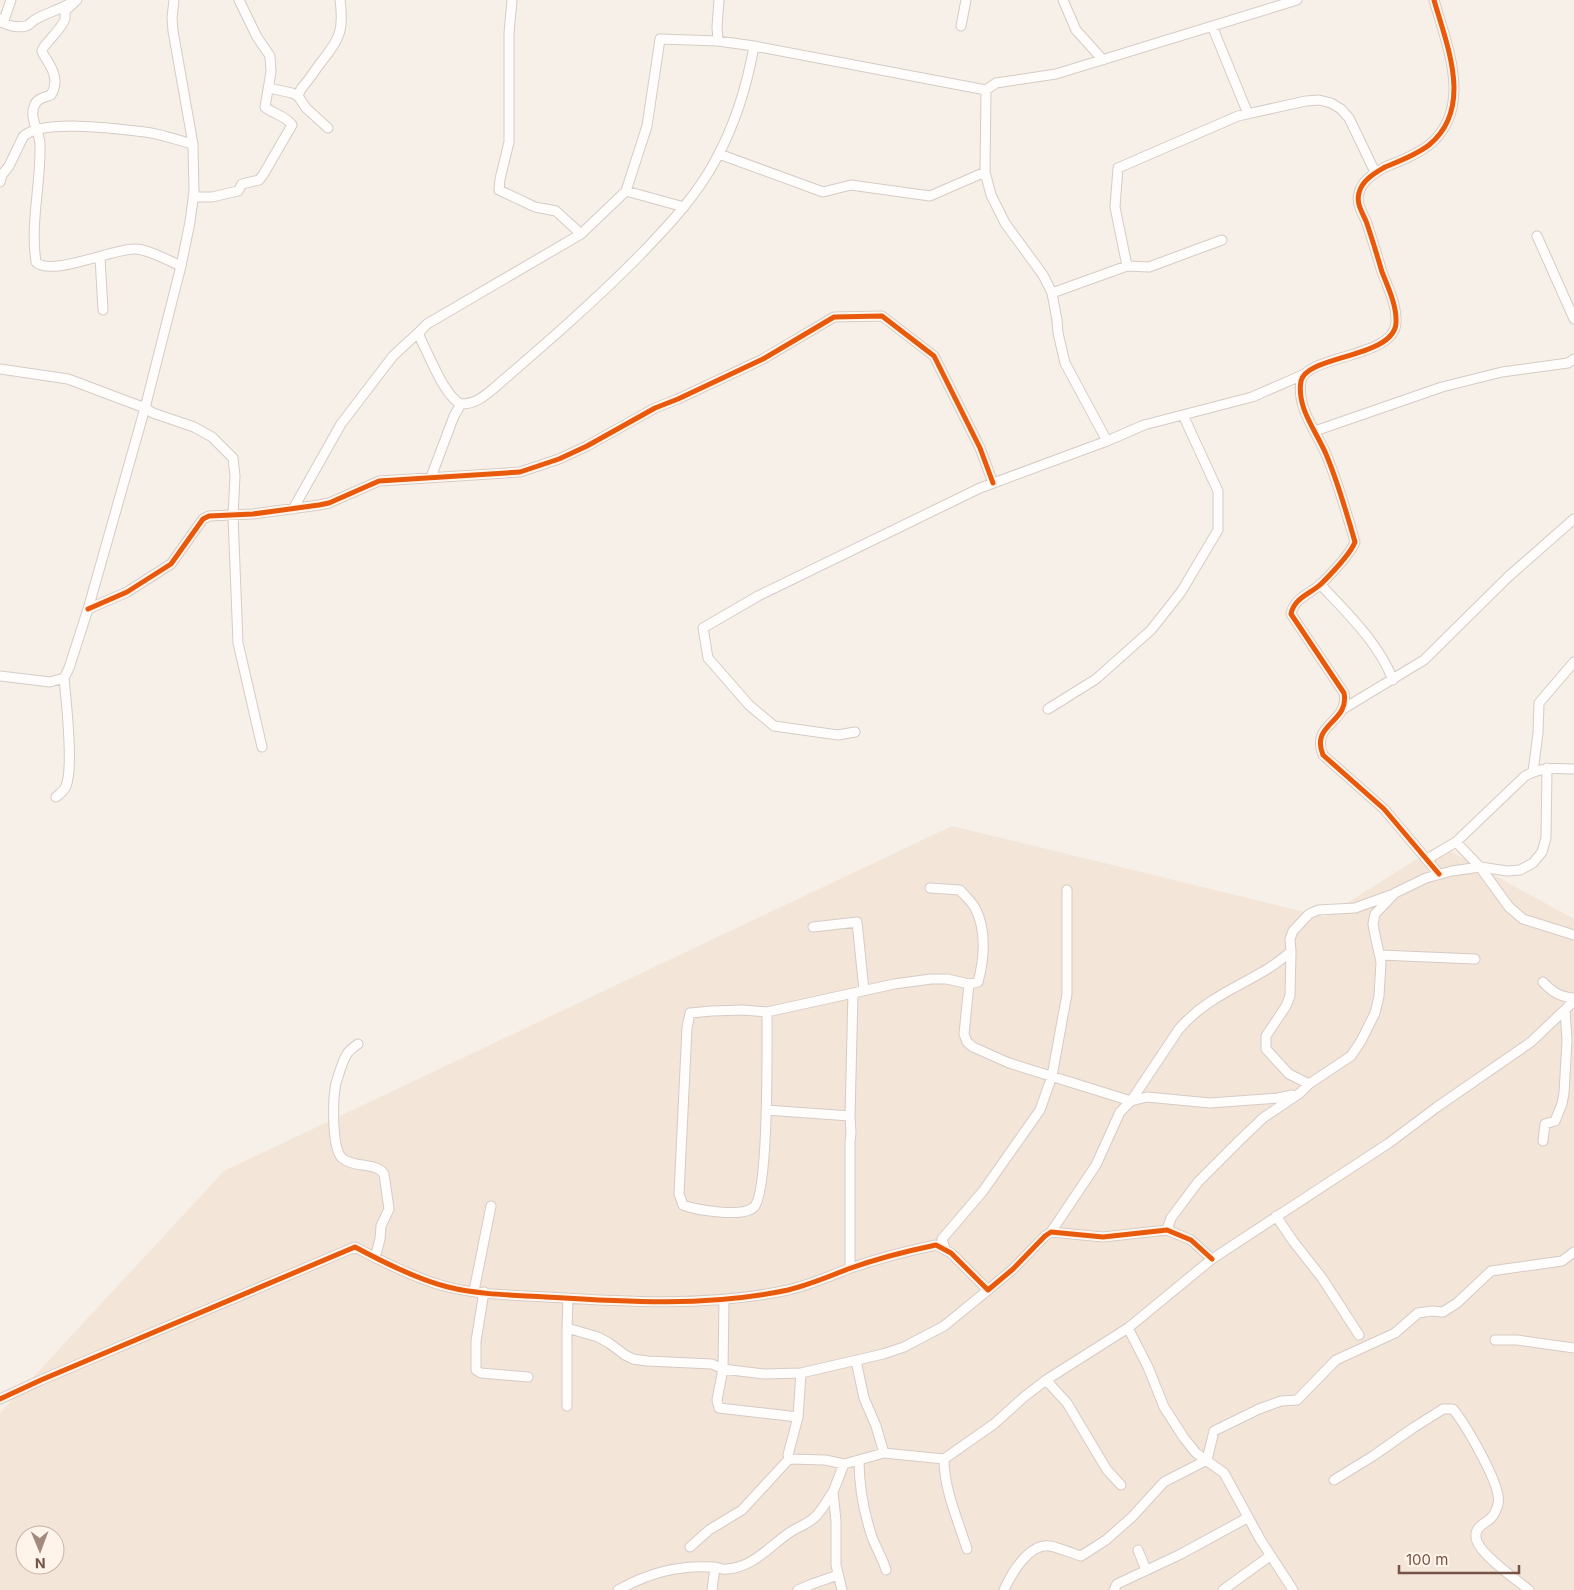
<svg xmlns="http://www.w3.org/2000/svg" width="1574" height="1590" font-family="Inter,sans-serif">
<rect width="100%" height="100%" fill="#f7f0e8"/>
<path fill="#f3e5d8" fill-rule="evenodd" d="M952,826l373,91 114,-72 135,74v671h-1574v-177l224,-242zM25,1535h30v30h-30z"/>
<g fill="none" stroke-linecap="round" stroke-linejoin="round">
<g stroke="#d6cbc5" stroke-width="11">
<path id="street" d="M77,0l-12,11c0,3 0,6 0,8 -3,10 -23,27 -23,32 1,4 4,7 6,11 7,11 10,21 3,33 -5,2 -13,3 -16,9 -7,14 5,27 5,41 1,39 -10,78 -4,117 14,15 77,-13 98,-13 12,-1 35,12 47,17
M512,0l-3,33v109l-9,37 -1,11 36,17 21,4 25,23
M1063,0l13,30 27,30
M1434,0c13,46 40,108 -5,145 -13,10 -29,16 -44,22 -10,6 -23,13 -26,26 -3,10 3,19 7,28 6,17 11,34 16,51 6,15 15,34 14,51 -2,35 -90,32 -95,58 -5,29 18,53 27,78 11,27 19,55 27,83 -5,13 -24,32 -34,42 -11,10 -27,14 -30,30l53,79c6,30 -34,30 -21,62l61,54 55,65
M0,19c5,7 17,9 26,7 4,-1 6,-5 10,-7 11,-6 22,-9 33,-15
M3,23l8,-23
M961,26l5,-26
M1212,26l36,88
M754,46l232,44 10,-7 60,-9 241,-74
M269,88l23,5 6,3 8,12 22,20
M986,90l-1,82 6,23 14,28 38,52 9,18 5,27 1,13 7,30 42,78
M298,96l3,-7c8,-9 14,-19 21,-28 18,-22 22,-32 18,-61
M719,154l104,38 28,-7 79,11 55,-24
M0,182l2,-7 7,-9 14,-29c17,-19 97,-8 122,-5 16,2 32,8 48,12
M626,191l21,-65 13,-87 58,2
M193,197h19l26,-6 4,-7 17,-4 4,-5 29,-50c-7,-10 -19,-11 -27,-18l6,-35 -1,-16 -13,-19 -18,-37
M1537,236l37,83
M100,257l3,53
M1127,266l-12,-59 3,-39 120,-52 68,-15 13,-1 12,3 10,6 8,9 26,54
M1052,293l75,-27 22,1 73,-27
M0,369l68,10 77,29 8,5 41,14 18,10 21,21 2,18 -2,40 5,127 24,104
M461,404c-16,-7 -30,-45 -39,-62l-3,-7 2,-5 6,-6 154,-90 45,-43 58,16
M1315,431l127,-44 60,-15 66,-9 6,-4
M431,477l23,-61 7,-12c14,0 22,-7 32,-15 51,-44 102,-88 149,-136 27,-28 55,-58 73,-92 20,-36 32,-75 39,-115l-36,-5 -1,-14 2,-27
M293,509l48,-85 52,-68 28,-26
M1320,584c28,30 58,58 73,96
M88,609l39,-17 44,-28 32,-45 6,-3 44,-2 66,-9 10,-2 50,-22 141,-9 39,-13 28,-13 68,-38 23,-9 85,-40 71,-42 48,-1 52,40 46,92 13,35
M0,676l50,6 14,-4 5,-10 19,-59 57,-201 36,-142 9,-44 4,-30 -1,-48 -20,-113 -1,-13 2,-18
M1048,709l48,-30 55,-49 30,-38 37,-62v-39l-35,-76
M1343,709l81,-49 84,-83 66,-58
M855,732l-17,3 -64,-9 -25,-21 -41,-47 -5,-30 55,-32 222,-108 127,-47 37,-16 108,-28 53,-23
M1533,772l5,-39 1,-30 35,-41
M56,797c4,-3 8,-6 10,-11 8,-19 0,-85 -2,-108
M1456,842l24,25 29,40 14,12 51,16
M1427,859l29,-17 69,-66c16,-9 31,-8 49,-7
M930,888l30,2c5,6 12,12 15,18 12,22 9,52 3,74l-9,2 -5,50 3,8 6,5 36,16 122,38 48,-72c27,-31 58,-41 90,-61 8,-5 15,-11 22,-16
M813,927l44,-5 7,68
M1380,955l95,4
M1543,982c9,10 17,15 31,16
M767,1012c0,30 2,180 -13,195 -11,11 -58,3 -71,-2l-4,-11 8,-166 3,-15 22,-2 31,-1 24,2 127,-28 37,-5h16l22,5
M358,1044c-4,3 -8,5 -11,10 -5,8 -8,20 -11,29 -3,14 -5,64 6,75 11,10 34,4 42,16l5,35 -8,17 -1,13 -5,19
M1309,1084l-20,-10 -23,-25v-13l20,-30 4,-10 1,-44 -1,-13 3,-8 16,-17 9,-4 37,-2 36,-13
M766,1110l84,6 1,17 -1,9v126
M850,1116l3,-123
M1543,1141l2,-17 10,-3 7,-17 2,-11 3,-53 -2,-30
M1276,1216l17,25 29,37 37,57
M1167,1230l4,-12 27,-36 42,-42 23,-22 37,-25 9,-9 42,-28 10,-15 14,-28 4,-17 2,-34 -6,-27 -2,-11 2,-10 20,-21 31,-15 26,-7 28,-4 27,4 13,-1 13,-7 9,-11 4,-14 1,-70
M1051,1232l45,-67 24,-53 11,-11 16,-4 63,6 68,-5 14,-3
M945,1249l-3,-10 41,-48 57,-81 12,-34 15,-82v-104
M474,1291l17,-85
M484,1292l-8,49v29l5,3 47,4
M568,1298l-1,30 31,9 11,6 16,12 8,4 14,2 65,3 11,5 41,5 37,-1 82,-19 21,-7 40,-21 44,-36
M724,1300l-1,69 -6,31 2,8 79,9
M567,1328v78
M1128,1328l20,39 16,40 20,31 12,15 28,20 36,66 33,51
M1495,1340h22l57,8
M856,1361l8,37 12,28 8,27
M801,1373l-3,44 -10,38 1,4 36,1 19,4 40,-11 60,6 50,-35 30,-27 22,-17 82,-52 84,-69 177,-116 48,-36 94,-65 43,-41
M1046,1380l21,23 40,67 14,15
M0,1399l41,-19 314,-133c26,14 64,33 93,40 32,8 66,8 98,10 81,5 162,10 242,-7 21,-5 40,-13 60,-21 28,-10 59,-18 88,-24l15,8 37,37 25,-21 32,-33 6,-4 52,5 64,-7 24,10 21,19
M944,1459c0,31 14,61 23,90
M859,1460c0,26 5,53 13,77 4,11 11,22 14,33
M1334,1480l39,-24 40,-28 30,-19h10c12,15 50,78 45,95 -1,4 -4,11 -7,14 -6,6 -16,8 -15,19 0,15 42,44 53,53
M690,1547l19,-17 33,-20 47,-51
M1138,1550l8,20
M618,1590c31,-17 59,-25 95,-23 5,0 9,3 14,2 28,-2 44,-25 65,-38 8,-5 16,-7 23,-14 7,-6 12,-17 18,-25
M712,1590l3,-23
M798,1590l14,-6 26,-9
M842,1590l-6,-25v-44l-3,-29 11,-28
M1004,1590c7,-16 25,-47 46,-44 10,2 21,7 31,10l25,-16 26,-23 32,-35 43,-22 7,-29 45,-22 22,-8 16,-1 39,-40 59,-27 23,-20 14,-2 11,1 14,-9 34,-32 71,-10 12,-9
M1114,1590l3,-6 62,-29 68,-37
M1223,1590l47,-34"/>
</g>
<use href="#street" stroke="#fefdfc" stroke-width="9"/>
<g stroke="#fff4e9" stroke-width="8">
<path id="cycleway" d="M1434,0c13,46 40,108 -5,145 -13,10 -29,16 -44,22 -10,6 -23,13 -26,26 -3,10 3,19 7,28 6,17 11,34 16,51 6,15 15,34 14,51 -2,35 -90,32 -95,58 -5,29 18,53 27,78 11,27 19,55 27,83 -5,13 -24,32 -34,42 -11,10 -27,14 -30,30l53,79c6,30 -34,30 -21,62l61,54 55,65
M88,609l39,-17 44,-28 32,-45 6,-3 44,-2 66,-9 10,-2 50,-22 141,-9 39,-13 28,-13 68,-38 23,-9 85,-40 71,-42 48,-1 52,40 46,92 13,35
M0,1399l41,-19 314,-133c26,14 64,33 93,40 32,8 66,8 98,10 81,5 162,10 242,-7 21,-5 40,-13 60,-21 28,-10 59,-18 88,-24l15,8 37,37 25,-21 32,-33 6,-4 52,5 64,-7 24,10 21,19"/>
</g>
<use href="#cycleway" stroke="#e8590c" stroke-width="5"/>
</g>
<g transform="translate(40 1550) rotate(179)"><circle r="24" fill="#fff4e9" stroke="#c8b4a8"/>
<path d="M0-4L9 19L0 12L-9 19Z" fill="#a38a7f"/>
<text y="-8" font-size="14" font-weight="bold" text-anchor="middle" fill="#765347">N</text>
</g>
<path d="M1399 1565v8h120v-8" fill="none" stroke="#765347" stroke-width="2.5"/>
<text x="1406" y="1565" font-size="15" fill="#765347" stroke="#fff4e9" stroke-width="4" paint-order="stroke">100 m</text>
</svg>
